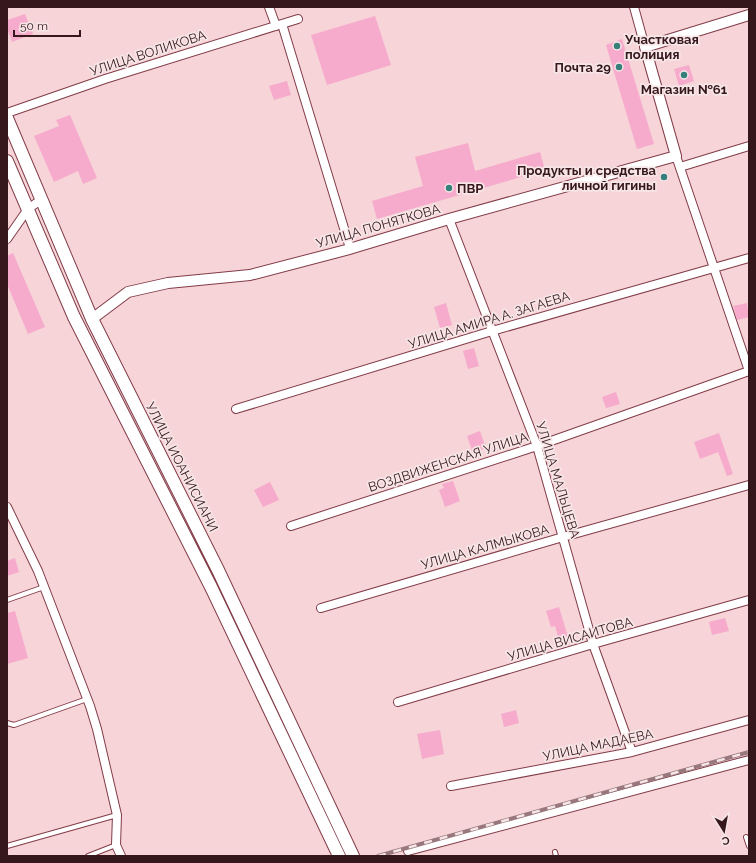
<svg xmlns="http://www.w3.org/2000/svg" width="756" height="863" font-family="Raleway,sans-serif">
<rect width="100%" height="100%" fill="#f6d4d7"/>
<path fill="#f6abcd" d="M25,14l8,20 -21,8 -5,-14v-8z
M375,16l16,49 -64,20 -16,-50z
M622,39l32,105 -17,5 -31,-104z
M689,65l5,16 -15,5 -5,-17z
M287,81l4,14 -17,5 -5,-14z
M70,115l27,63 -14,6 -5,-13 -24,11 -20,-46 25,-10 -3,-6z
M468,143l7,28 65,-19 5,18 -168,49 -5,-18 51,-15 -8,-29z
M13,253l32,74 -17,7 -21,-50v-28z
M446,303l6,22 -12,3 -6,-21z
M747,303l2,14 -12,3 -4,-14z
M474,348l5,18 -11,3 -5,-18z
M616,392l4,12 -14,4 -4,-11z
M480,431l6,17 -13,5 -6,-17z
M719,433l14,41 -6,2 -9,-24 -18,7 -6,-17z
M453,481l7,20 -15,6 -6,-17 5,-2 -2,-4z
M270,482l9,18 -16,7 -9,-17z
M15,558l4,14 -12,4v-15z
M559,607l9,30 -9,3 -4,-14 -4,1 -5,-16z
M15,611l13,47 -21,6v-51z
M725,618l4,13 -17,4 -3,-13z
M516,710l3,13 -15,4 -3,-13z
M440,730l4,24 -22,5 -5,-25z"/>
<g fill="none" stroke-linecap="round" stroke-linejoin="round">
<g stroke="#823c48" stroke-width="6">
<path id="service" d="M7,600l37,-13
M7,723l7,2 73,-26
M746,837l3,9
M7,846l110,-31
M555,852l1,4
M88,856l28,-11"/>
</g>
<g stroke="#823c48" stroke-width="10">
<path id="minor" d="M269,7l7,19
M634,7l11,40
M282,24l68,224
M7,113l98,-34 193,-60
M676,156l73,215
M680,167l69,-21
M449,219l88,227 56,198 39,108
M7,239l21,-30 14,-10
M236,409l256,-78 257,-73
M7,507l31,64 52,135 7,23 20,86 -1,30 5,11
M291,526l246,-80 212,-75
M321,608l242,-71 186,-52
M398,702l195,-58 156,-44
M451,786l181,-34 117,-32
M408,851l341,-91"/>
</g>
<g stroke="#823c48" stroke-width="12">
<path id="tertiary" d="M92,319l36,-27 40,-9 82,-8 96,-25 103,-31 227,-63 -31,-109 104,-32"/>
</g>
<g stroke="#823c48" stroke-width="14">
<path id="secondary" d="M7,118l85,201 126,251 135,286
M7,161l67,156 137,270 128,269"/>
</g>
<use href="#service" stroke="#fff" stroke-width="4"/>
<use href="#minor" stroke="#fff" stroke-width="8"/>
<use href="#tertiary" stroke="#fff" stroke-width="10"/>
<use href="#secondary" stroke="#fff" stroke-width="12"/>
<g stroke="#98787c" stroke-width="4">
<path id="rail" d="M378,856l371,-104"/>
</g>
<use href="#rail" stroke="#f7e6e7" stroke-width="2.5" stroke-dasharray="8" stroke-linecap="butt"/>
</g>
<g fill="#377f7b" stroke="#f7e6e7" stroke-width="1.5">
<circle cx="617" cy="46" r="4"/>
<circle cx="619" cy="67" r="4"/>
<circle cx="684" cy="75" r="4"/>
<circle cx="664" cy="177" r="4"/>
<circle cx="449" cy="188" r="4"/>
</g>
<g text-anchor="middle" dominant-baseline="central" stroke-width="3.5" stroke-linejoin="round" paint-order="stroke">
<g font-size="13" font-weight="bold" fill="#35171c" stroke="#f7e6e7" text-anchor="start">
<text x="625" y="39">Участковая<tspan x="625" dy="15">полиция</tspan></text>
<text x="611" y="67" text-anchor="end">Почта 29</text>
<text x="684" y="89" text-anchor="middle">Магазин №61</text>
<text x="656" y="170" text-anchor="end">Продукты и средства<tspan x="656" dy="15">личной гигины</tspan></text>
<text x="457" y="188">ПВР</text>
</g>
<g font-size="13" fill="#35171c" stroke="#f7e6e7">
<text transform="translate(148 53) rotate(-18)">УЛИЦА ВОЛИКОВА</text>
<text transform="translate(378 226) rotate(-16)">УЛИЦА ПОНЯТКОВА</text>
<text transform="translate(489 320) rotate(-17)">УЛИЦА АМИРА А. ЗАГАЕВА</text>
<text transform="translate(448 462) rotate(-18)">ВОЗДВИЖЕНСКАЯ УЛИЦА</text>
<text transform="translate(182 467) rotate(63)">УЛИЦА ИОАНИСИАНИ</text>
<text transform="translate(558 480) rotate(73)">УЛИЦА МАЛЬЦЕВА</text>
<text transform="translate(485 547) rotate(-16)">УЛИЦА КАЛМЫКОВА</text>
<text transform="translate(570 639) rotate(-16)">УЛИЦА ВИСАИТОВА</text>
<text transform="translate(598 745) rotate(-12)">УЛИЦА МАДАЕВА</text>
</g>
</g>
<rect width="756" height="863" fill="none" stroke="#35171c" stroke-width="16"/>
<g transform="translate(724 831) rotate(169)" stroke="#f7e6e7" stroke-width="3" paint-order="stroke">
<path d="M0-3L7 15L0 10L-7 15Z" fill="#35171c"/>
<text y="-6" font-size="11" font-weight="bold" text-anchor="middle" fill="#35171c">С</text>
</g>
<path d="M14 30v6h66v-6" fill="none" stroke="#35171c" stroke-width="2"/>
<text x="20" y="30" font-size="12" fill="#35171c" stroke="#f7e6e7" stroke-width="3" paint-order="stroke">50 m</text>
</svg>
